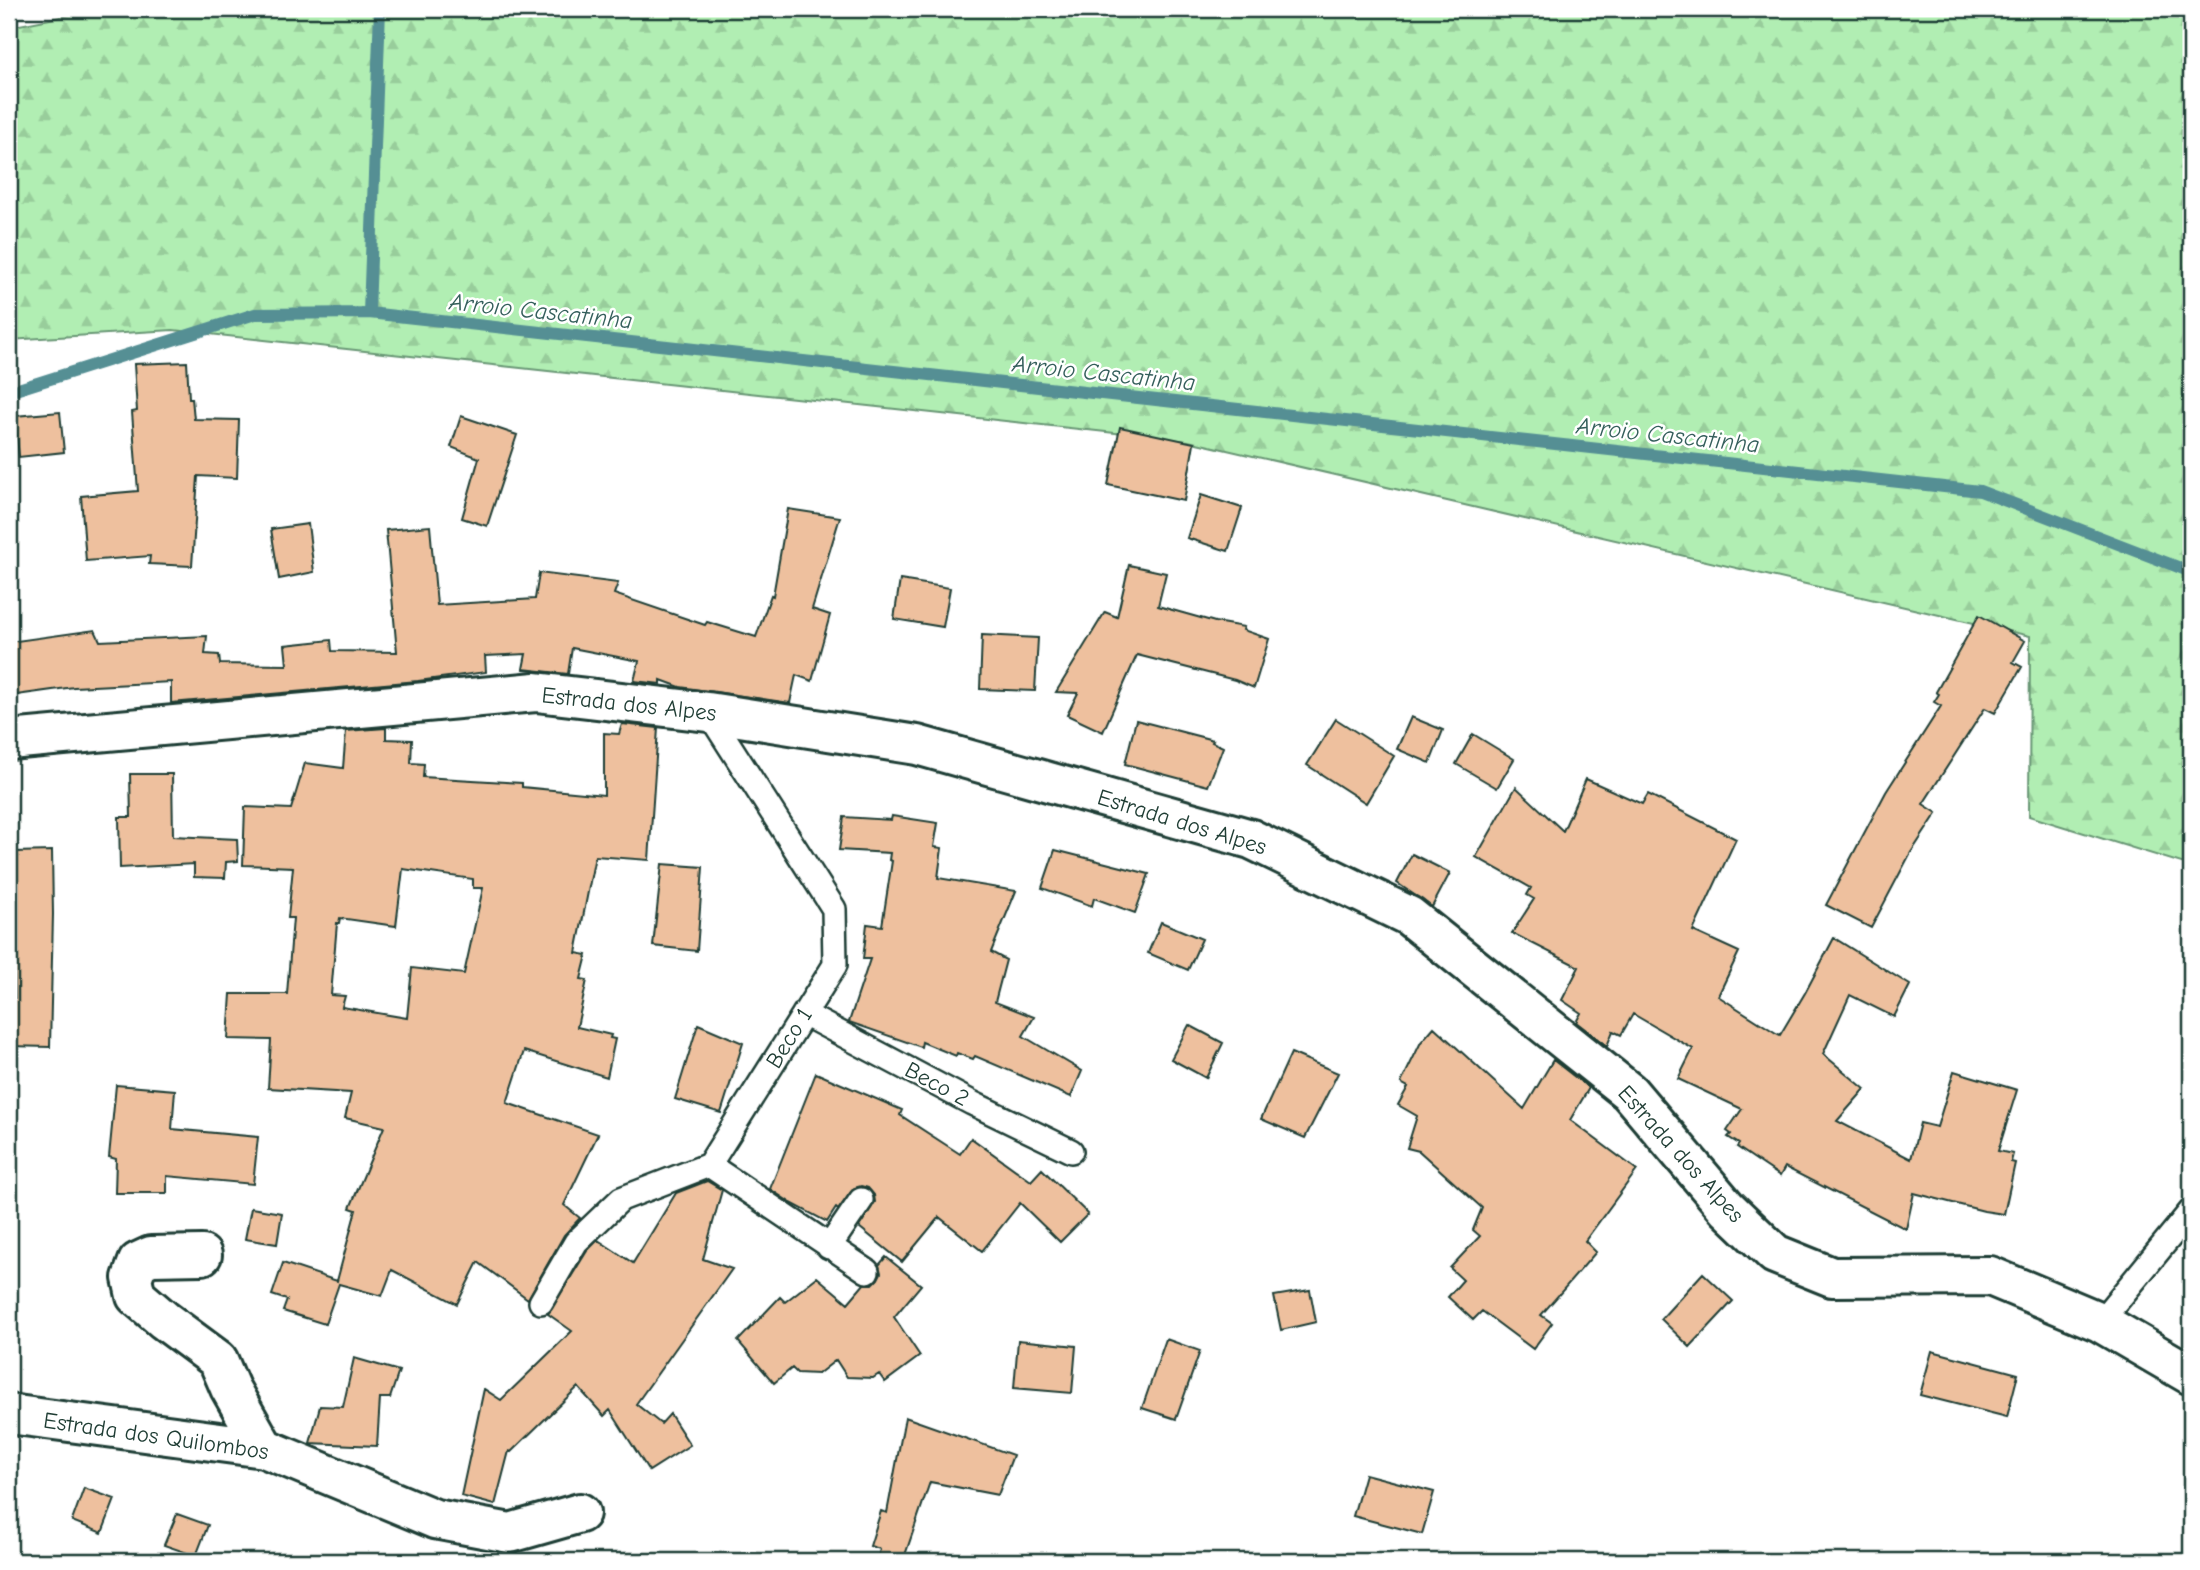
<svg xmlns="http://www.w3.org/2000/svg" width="2200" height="1570" font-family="'Comic Neue',sans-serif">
<defs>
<pattern id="forest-firs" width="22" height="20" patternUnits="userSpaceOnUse" patternTransform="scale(1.75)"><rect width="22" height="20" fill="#b1eeb3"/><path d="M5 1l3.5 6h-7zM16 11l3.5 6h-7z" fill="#98cd9b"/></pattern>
</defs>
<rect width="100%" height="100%" fill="#fff"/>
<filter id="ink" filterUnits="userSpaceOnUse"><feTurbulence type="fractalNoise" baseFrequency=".0143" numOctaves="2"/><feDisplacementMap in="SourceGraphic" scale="14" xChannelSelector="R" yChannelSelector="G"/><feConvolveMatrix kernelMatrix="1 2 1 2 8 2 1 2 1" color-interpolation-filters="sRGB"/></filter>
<g filter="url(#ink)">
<path fill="url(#forest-firs)" stroke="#689674" stroke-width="2" d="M101,9h2090v857l-162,-50 1,-180 -842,-195 -1015,-111 -164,10v-313z"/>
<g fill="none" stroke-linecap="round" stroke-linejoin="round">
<path stroke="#548f94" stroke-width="12" d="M369,313l11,-304
M9,392l246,-78 114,-1 1611,178 211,81"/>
</g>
<path fill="#eec09e" stroke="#1f3d34" stroke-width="2" fill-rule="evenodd" d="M187,362l2,36h3l2,21 45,1 -2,58 -39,-2 -6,90 -43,-2 1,-8 -64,5 -5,-65 57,-5 -6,-79 5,-1 -3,-47z
M60,412l4,40 -45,5 -4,-41z
M461,416l56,19 -30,91 -25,-8 17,-60 -28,-11z
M1120,427l74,16 -10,58 -76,-16z
M1201,495l41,13 -14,43 -41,-13z
M788,509l52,8 -28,92 18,6 -18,66 -16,-6 -6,28 -110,-16 -19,-7v4l-27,-3 5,-20 -67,-13 -4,26 -45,-5 3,-15 -41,2 1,16 -68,9 -247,22v-21l-97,5 -65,9v-54l86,-12 5,11 107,-5 -2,18 14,1 1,9 67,1 -2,-20 46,-5 1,11 65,1 -11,-122 44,-4 7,79 98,-6 4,-26 79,10 -4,11 91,31 2,-3 49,15 15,-42 2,1z
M308,524l6,48 -35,7 -8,-50z
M1129,565l37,8 -8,33 57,16 29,5 -1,3 26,9 -15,49 -19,-8 -98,-25 -34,77 -36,-17 11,-22 -22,-1 49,-80 12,5z
M900,580l50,8 -7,39 -49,-8z
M1979,615l46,26 -12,21 9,5 -27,46 -10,-5 -62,96 14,9 -27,41 -39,74 -45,-23 60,-113 55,-86 -7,-4 5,-8 -3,-2z
M982,635l56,3 -3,53 -55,-2z
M1411,717l32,13 -13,33 -33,-14z
M1336,719l58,37 -28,47 -59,-38z
M1136,720l77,20 -1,2 11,5 -15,39 -83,-22z
M622,724l36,4 -9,132 -54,-4 -19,97 11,2 -6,24 6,1 -10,47 34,8 -1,3 5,1 -8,38 -83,-26 -17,52 91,31 -34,71 16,13 -16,17 -36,64 -50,-37 -21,42 -65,-34 -10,26 -43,-12 -14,40 -42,-13 4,-11 -15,-5 11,-32 54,18 19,-71 -6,-2 34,-81 -39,-9 6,-25 -83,-5 3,-48 -43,-1 3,-45h56l6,-76h-5l5,-51 -50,-2 2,-58 46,2 14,-46 38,5 3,-37 40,-3v11l26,1 -1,23 13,1 -1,13 99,6v4l82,8v-62l15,1zM403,869l70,10v9h10l-19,86 -52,-6 -5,50 -65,-11 3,-11 -14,-1 6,-72h2l1,-5 56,8z
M1473,734l41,25 -17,29 -41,-24z
M130,774h42l1,62 64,3 1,22 -12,1 -1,16 -31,-1v-13l-74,4 -1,-51h12z
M1586,779l56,25 6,-10 88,45 -43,92 46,21 -21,44 58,37 4,2 25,-42 29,-55 76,47 -16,32 -44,-22 -27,59 42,35 -28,32 74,38 9,-36 17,4 17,-56 63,19 -19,61 15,3 -2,8 4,1 -11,51 -20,-3 -70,-18 -8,36 -121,-62 -5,9 -43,-29 2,-3 -11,-7 3,-3 -4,-3 15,-22 -64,-30 15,-30 -60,-35 -12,21 -8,-4 -6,15 -31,-24 5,-9 -19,-13 17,-33 -67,-34 22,-34 -7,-4 4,-7 -55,-31 40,-70 47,44z
M892,816l46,7 -4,24 8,1 -4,30 78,13 -25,61 15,8 -11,42 39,15 -11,19 59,35 -11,26 -96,-41 -2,3 -16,-6 -1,3 -34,-14 -1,5 -72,-25 21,-63h-7l4,-35 15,2 10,-65 -3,-1 1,-7 -51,-3 5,-33 47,3z
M1055,850l94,24 -14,39 -41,-15 -2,8 -50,-18z
M52,851l1,63 -3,133 -41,-1v-48h6l-1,-51h3l-3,-95z
M1412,854l38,19 -18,34 -35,-24z
M662,864l41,3 -6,84 -44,-5z
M1161,922l41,17 -14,31 -40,-17z
M698,1024l45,19 -22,70 -46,-14z
M1189,1025l34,18 -17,35 -35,-19z
M1434,1027l90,82 29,-49 36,28 -19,32 67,50 -52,71 11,11 -55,63 11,8 -19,26 -51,-38 -9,9 -25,-23 15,-17 -13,-12 30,-32 -7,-6 9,-22 -63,-57 -12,-3 10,-32 -19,-11 10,-18 -7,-4 20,-41z
M1291,1053l47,20 -33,65 -44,-19z
M816,1073l86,37 -2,5 60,39 11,-16 60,43 11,-12 46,45 -28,28 -40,-39 -38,48 -43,-34 -37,45 -43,-35 16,-25 -1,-7 -6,-7 -7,-2 -7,2 -16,22 -2,-2 -9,14 -36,-19 -21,-14z
M116,1085l59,5 -3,39 86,8 -5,47 -86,-8v17h-52l1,-34 -7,-2z
M707,1181l15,9 -19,69 29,10 -96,135 25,20 9,-10 20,31 -41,26 -39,-61 -6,6 -26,-29 -67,65 -2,-1 -14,54 -34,-9 23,-107 17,11 71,-69 -24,-17 39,-63 11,-11 35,23 43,-70z
M251,1208l31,5 -5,31 -32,-5z
M886,1257l35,28 -27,32 26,39 -35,26 -6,-8 -6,4 -26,-1 -11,-17 -18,14 -21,-1 -5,-5 -18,15 -36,-42 42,-44 5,5 32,-25 31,26 16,-19h9l5,-5 3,-6 -2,-8z
M1703,1273l30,28 -43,46 -29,-28z
M1310,1290l6,32 -35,8 -7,-34z
M1166,1339l34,12 -24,68 -34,-11z
M1018,1340l58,6 -4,47 -58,-5z
M1932,1351l86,23 -11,43 -87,-22z
M354,1358l45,13 -9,27h-10l-3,48 -67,-3 10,-37 23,1z
M905,1417l108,38 -15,40 -68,-13 -27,79h-26l3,-12 -10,-3 11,-35 6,2z
M1365,1474l69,18 -12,42 -69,-18z
M84,1488l31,11 -13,34 -30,-12z
M177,1514l31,11 -12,31 -32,-11z"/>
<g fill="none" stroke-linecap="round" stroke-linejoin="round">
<g stroke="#1f3d34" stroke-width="28">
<path id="service" d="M804,1014l168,89 99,48
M709,1165l158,106
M829,1247l32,-47
M541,1302l35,-60 45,-43 88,-34 126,-200 -1,-56 -126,-197
M2100,1322l91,-111"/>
</g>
<g stroke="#1f3d34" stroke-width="44">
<path id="minor" d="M202,1255l-51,1 -13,6 -6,16 4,18 28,24 54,40 12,28 34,60
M9,1414l255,34 171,71 75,14 70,-20"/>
</g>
<g stroke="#1f3d34" stroke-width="44">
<path id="tertiary" d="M9,740l527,-48 172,20 209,33 334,94 158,77 220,176 98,116 48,46 57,23 158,-1 110,46 91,53"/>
</g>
<use href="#service" stroke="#fff" stroke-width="23"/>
<use href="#minor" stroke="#fff" stroke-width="38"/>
<use href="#tertiary" stroke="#fff" stroke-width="38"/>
</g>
</g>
<g text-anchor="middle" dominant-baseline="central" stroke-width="5" stroke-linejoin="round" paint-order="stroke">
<g font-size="23" fill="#1f3d34" stroke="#fff">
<text transform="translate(629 704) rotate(6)">Estrada dos Alpes</text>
<text transform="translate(1182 822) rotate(17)">Estrada dos Alpes</text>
<text transform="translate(789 1038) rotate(-58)">Beco 1</text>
<text transform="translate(937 1084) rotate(28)">Beco 2</text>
<text transform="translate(1681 1154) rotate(48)">Estrada dos Alpes</text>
<text transform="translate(156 1436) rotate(8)">Estrada dos Quilombos</text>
</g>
<g font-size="24" font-style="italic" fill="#355f5c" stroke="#fff">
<text transform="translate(541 311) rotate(6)">Arroio Cascatinha</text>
<text transform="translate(1104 373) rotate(6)">Arroio Cascatinha</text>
<text transform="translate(1668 435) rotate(6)">Arroio Cascatinha</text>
</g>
</g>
<rect width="2200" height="1570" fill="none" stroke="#fff" stroke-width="35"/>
<rect x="18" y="18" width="2165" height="1535" fill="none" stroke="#1f3d34" stroke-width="2.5" filter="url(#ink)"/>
</svg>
